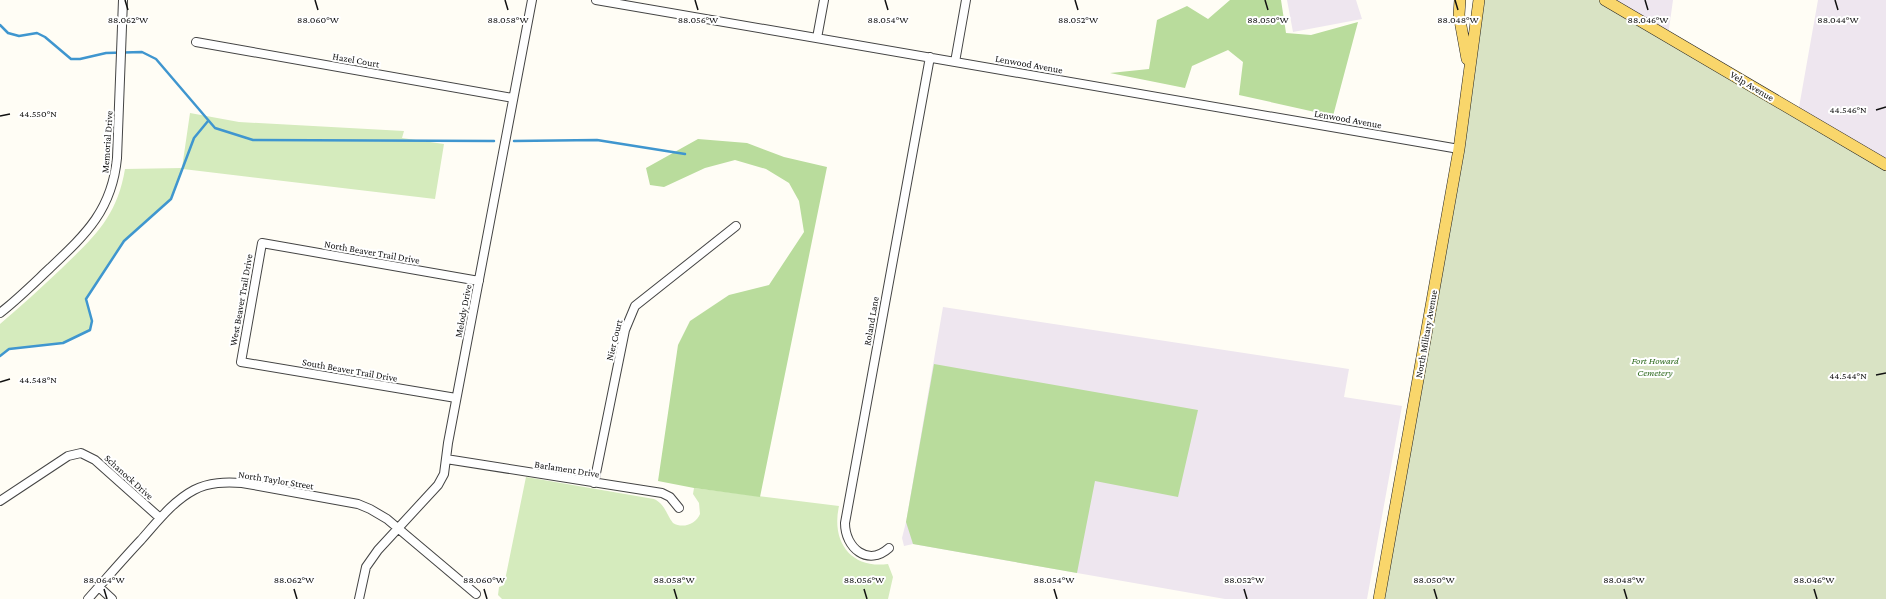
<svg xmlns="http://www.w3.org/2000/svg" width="1886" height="599" font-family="'Crimson Pro',serif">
<rect width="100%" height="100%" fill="#fffdf5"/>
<path fill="#eee6ef" d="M1287,0h69l6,19 -69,13z
M1605,0h68l-5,36z
M1818,0h68v165l-88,-52z
M943,307l406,62 -5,28 58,9 -35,193h-142l-312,-55 -9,2 -2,-8 4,-16z"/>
<path fill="#d5ebbd" d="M190,113l49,9 165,9 -2,7 42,6 -9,55 -252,-30 -12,30 -47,42 -38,58 6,22 -2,9 -27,13 -54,6 -9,7v-32c21,-18 41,-36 61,-55 33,-32 56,-52 64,-100l57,-1z
M526,477l128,22c11,5 12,15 19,24 10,6 23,1 27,-9l-1,-11 -6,-9 1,-6 145,18c-8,36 12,63 49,58l5,13 -5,22h-386l-4,-4 1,-8 5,-2z"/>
<path fill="#b9dc9c" d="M1230,0h51l5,33 25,2 47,-13 -25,94 -94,-21 4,-33 -15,-12 -36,16 -7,22 -75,-15 39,-4 8,-49 30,-14 21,13z
M698,139l49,4 37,14 43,10 -67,330 -66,-9 -36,-7 20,-136 12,-24 39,-26 40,-10 35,-53 -5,-31 -10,-18 -23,-14 -31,-9 -30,8 -41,19 -14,-2 -4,-17z
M934,364l264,46 -20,87 -83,-16 -18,92 -164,-29 -7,-22z"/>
<path fill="#d9e3c4" d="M1479,0h119l19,6 269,159v434h-507z"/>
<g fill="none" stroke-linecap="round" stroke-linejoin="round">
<path stroke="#3f96cf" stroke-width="2.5" d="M0,25l8,8 11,3 18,-3 8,4 26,22h9l26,-6 36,-1 14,7 59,69 38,12 241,1
M514,141l83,-1 88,14
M0,356l9,-7 54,-6 27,-13 2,-9 -6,-22 38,-58 47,-42 23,-61 14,-17"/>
<g stroke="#444" stroke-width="10">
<path id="minor" d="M596,0l863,149
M817,38l7,-38
M196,42l317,56
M955,62l11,-62
M0,313c18,-14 34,-30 50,-45 36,-34 62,-58 67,-110l6,-158
M456,398l-215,-36 21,-119 217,38
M446,459l216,34 8,4 9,11
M594,483l31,-153 10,-24 101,-80
M0,501l68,-45 13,-3 14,7 65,58
M889,548c-21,19 -44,0 -44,-25l85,-466
M99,587l13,12
M88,599c18,-20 35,-40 53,-59 16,-18 32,-39 53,-50 15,-8 32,-8 48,-7l116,21 12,5 17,10 89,75
M359,599l7,-32 12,-17 60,-65 6,-11 4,-31 84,-443"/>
</g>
<g stroke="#222" stroke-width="12">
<path id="major" d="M1460,0l-1,15 8,44
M1605,0l281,165
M1379,599l80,-450 20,-149"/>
</g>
<use href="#minor" stroke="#fff" stroke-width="8"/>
<use href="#major" stroke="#f9d66b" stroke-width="11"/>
</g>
<path fill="none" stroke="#111" stroke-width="1.5" d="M125,0l3,10M315,0l3,10M505,0l3,10M695,0l3,10M885,0l3,10M1075,0l3,10M1265,0l3,10M1455,0l3,10M1645,0l3,10M1835,0l3,10M1876,110l10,-3M0,116l10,-2M1876,375l10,-2M0,382l10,-3M104,589l3,10M294,589l3,10M484,589l3,10M674,589l3,10M864,589l3,10M1054,589l3,10M1244,589l3,10M1434,589l3,10M1624,589l3,10M1814,589l3,10"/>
<g text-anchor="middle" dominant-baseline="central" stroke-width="4" stroke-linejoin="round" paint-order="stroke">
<g font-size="10" fill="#111" stroke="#fff">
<text transform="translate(356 60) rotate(10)">Hazel Court</text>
<text transform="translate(1029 64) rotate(10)">Lenwood Avenue</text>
<text transform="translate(1752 86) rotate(31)">Velp Avenue</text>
<text transform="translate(1348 119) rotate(10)">Lenwood Avenue</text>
<text transform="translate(107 142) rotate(-86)">Memorial Drive</text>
<text transform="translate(372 252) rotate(10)">North Beaver Trail Drive</text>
<text transform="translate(241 300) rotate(-80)">West Beaver Trail Drive</text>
<text transform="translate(463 311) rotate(-79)">Melody Drive</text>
<text transform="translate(871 321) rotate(-80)">Roland Lane</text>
<text transform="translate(1426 334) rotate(-80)">North Military Avenue</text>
<text transform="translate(614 340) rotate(-76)">Nier Court</text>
<text transform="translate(350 370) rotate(10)">South Beaver Trail Drive</text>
<text transform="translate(567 469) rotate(9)">Barlament Drive</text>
<text transform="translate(129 477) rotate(42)">Schanock Drive</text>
<text transform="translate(276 480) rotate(9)">North Taylor Street</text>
</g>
<g font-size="10" font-style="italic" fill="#2f6b1f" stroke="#fff">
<text x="1655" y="360">Fort Howard<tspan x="1655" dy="12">Cemetery</tspan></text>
</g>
</g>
<g font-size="10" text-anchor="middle" fill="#111" stroke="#fff" stroke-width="4" stroke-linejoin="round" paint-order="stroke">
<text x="128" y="23">88.062°W</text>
<text x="318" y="23">88.060°W</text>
<text x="508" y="23">88.058°W</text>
<text x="698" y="23">88.056°W</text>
<text x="888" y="23">88.054°W</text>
<text x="1078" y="23">88.052°W</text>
<text x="1268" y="23">88.050°W</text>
<text x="1458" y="23">88.048°W</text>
<text x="1648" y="23">88.046°W</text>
<text x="1838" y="23">88.044°W</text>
<text x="1848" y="113">44.546°N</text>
<text x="38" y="117">44.550°N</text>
<text x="1848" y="379">44.544°N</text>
<text x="38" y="383">44.548°N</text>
<text x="104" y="583">88.064°W</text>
<text x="294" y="583">88.062°W</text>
<text x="484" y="583">88.060°W</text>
<text x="674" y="583">88.058°W</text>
<text x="864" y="583">88.056°W</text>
<text x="1054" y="583">88.054°W</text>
<text x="1244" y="583">88.052°W</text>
<text x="1434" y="583">88.050°W</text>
<text x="1624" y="583">88.048°W</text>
<text x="1814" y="583">88.046°W</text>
</g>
</svg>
